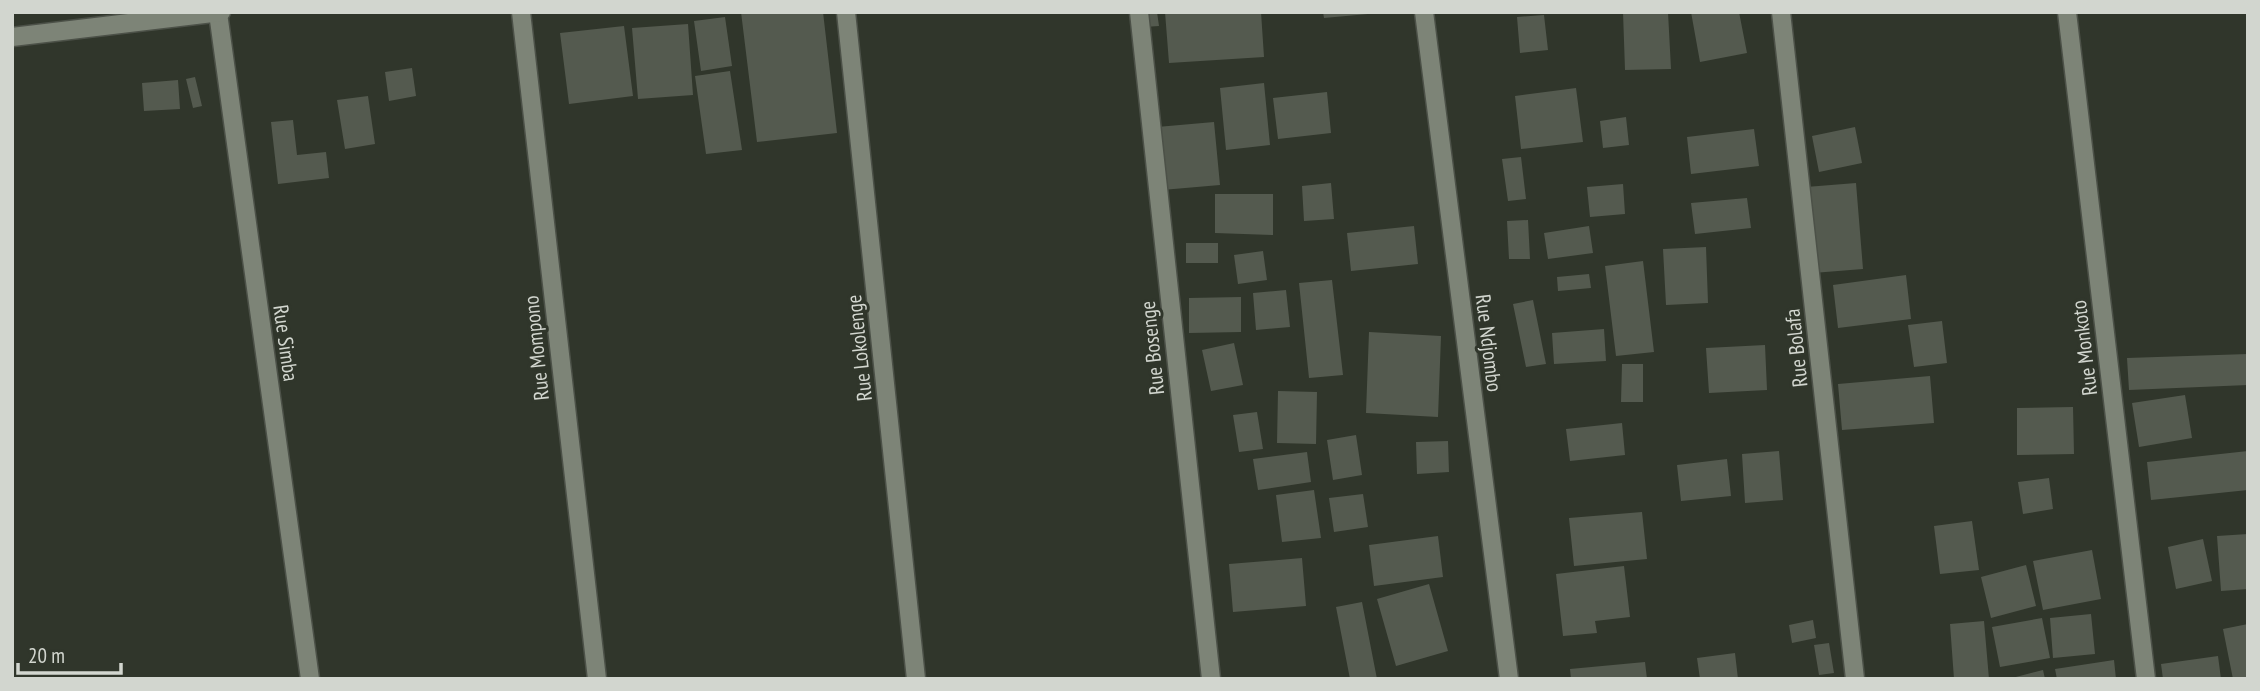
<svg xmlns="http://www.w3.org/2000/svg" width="2260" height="691" font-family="'PT Sans Narrow',sans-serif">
<rect width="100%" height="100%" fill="#30362b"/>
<path fill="#545a4f" d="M741,12h82l14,121 -80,9z
M1143,12h14l2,14 -15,1z
M1165,12h96l3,45 -95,6z
M1323,12h45v2l-44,4z
M1623,12h45l3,57 -46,1z
M1691,12h48l8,41 -47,9z
M1544,15l4,35 -28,3 -3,-36z
M725,17l7,49 -31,5 -7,-50z
M688,24l5,71 -55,4 -6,-71z
M624,26l9,70 -64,8 -9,-71z
M412,68l4,28 -27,5 -4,-29z
M730,71l12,79 -36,4 -11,-78z
M195,77l7,29 -9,2 -7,-29z
M178,80l2,29 -36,2 -2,-28z
M1264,83l6,62 -44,5 -6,-62z
M1576,88l7,54 -62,7 -6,-53z
M1327,92l4,41 -53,6 -5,-41z
M368,96l7,48 -30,5 -8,-49z
M1626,117l3,28 -26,3 -3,-27z
M293,120l4,35 29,-3 3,26 -51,6 -7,-62z
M1214,122l6,63 -58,5 -5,-63z
M1855,127l7,36 -43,9 -7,-36z
M1754,129l5,37 -68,8 -4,-37z
M1521,157l5,42 -18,2 -6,-42z
M1331,183l3,36 -30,2 -2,-35z
M1856,183l7,86 -50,4 -7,-86z
M1623,184l2,30 -35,3 -3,-30z
M1215,194h58v41l-58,-2z
M1747,198l4,30 -56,6 -4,-31z
M1528,220l2,39h-21l-2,-38z
M1414,226l4,38 -67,7 -4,-38z
M1589,226l4,27 -45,6 -4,-26z
M1186,243h32v20h-32z
M1706,247l2,56 -42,2 -3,-56z
M1263,251l4,29 -29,4 -4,-29z
M1643,261l11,91 -38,4 -11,-90z
M1589,274l2,14 -33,3 -1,-14z
M1906,275l5,44 -73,9 -5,-43z
M1332,280l11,95 -34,3 -10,-95z
M1286,290l4,37 -34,3 -3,-37z
M1241,297v35l-52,1v-35z
M1533,300l13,64 -20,3 -13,-63z
M1942,321l5,42 -33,4 -6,-42z
M1604,329l2,32 -52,3 -2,-31z
M1369,332l72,4 -3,81 -72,-4z
M1234,343l9,42 -32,6 -9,-41z
M1765,345l2,45 -58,3 -3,-45z
M2248,354v31l-119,5 -2,-32z
M1622,364h21v38h-22z
M1930,376l4,47 -92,7 -4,-46z
M1278,391l39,1 -1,52 -39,-1z
M2185,395l7,43 -53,9 -7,-44z
M2073,407l1,47 -57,1v-47z
M1257,412l6,37 -24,3 -6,-37z
M1622,423l3,32 -55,6 -4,-32z
M1356,435l6,40 -29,5 -6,-40z
M1448,441l1,31 -32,2 -1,-32z
M1779,451l4,49 -38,3 -3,-49z
M2248,451v39l-97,10 -4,-38z
M1307,452l4,30 -53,8 -5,-31z
M1727,459l4,37 -50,5 -4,-36z
M2049,478l4,31 -30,5 -5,-32z
M1314,490l7,48 -39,4 -6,-47z
M1363,494l5,33 -34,5 -5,-34z
M1642,512l5,47 -73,7 -5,-48z
M1972,521l7,49 -39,4 -6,-48z
M2248,534v55l-27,2 -4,-55z
M1438,536l5,41 -69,9 -5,-41z
M2203,539l9,42 -36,8 -8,-42z
M2092,550l9,49 -58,11 -10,-49z
M1302,558l4,48 -73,6 -4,-48z
M2026,565l10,41 -45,12 -10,-41z
M1624,566l6,51 -35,4 2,12 -34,3 -7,-62z
M1429,584l19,67 -52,15 -19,-67z
M1362,602l15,77h-27l-14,-72z
M2091,614l4,40 -42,4 -3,-40z
M2042,618l8,40 -50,9 -8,-40z
M1813,620l3,18 -24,5 -3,-18z
M1984,621l5,58h-35l-4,-55z
M2248,624v55h-15l-10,-50z
M1829,643l5,30 -15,2 -5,-30z
M1735,653l3,26h-38l-3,-21z
M2218,656l3,23h-58l-2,-15z
M2114,660l2,19h-59l-2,-10z
M1645,662l2,17h-76l-1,-10z
M2043,670l2,9h-33v-1z"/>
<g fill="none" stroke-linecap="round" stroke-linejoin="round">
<g stroke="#4c5148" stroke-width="21">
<path id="minor" d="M521,12l76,667
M846,12l70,667
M1139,12l72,667
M1424,12l85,667
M1781,12l74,667
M2067,12l79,667
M218,13l92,666"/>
</g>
<g stroke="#4c5148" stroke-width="21">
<path id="tertiary" d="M12,37l209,-25"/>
</g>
<use href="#minor" stroke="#7d8477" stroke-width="18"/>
<use href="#tertiary" stroke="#7d8477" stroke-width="18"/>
</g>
<g text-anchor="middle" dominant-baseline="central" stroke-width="6" stroke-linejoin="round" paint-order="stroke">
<g font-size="21" fill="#d2d6cf" stroke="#30362b">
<text transform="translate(286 343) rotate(82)">Rue Simba</text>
<text transform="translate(1489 343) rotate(83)">Rue Ndjombo</text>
<text transform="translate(536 348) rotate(-96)">Rue Mompono</text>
<text transform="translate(859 348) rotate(-96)">Rue Lokolenge</text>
<text transform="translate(1152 348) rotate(-96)">Rue Bosenge</text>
<text transform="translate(1796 348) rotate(-96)">Rue Bolafa</text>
<text transform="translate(2084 348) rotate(-97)">Rue Monkoto</text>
</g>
</g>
<rect width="2260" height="691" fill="none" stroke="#d2d6cf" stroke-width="28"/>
<path d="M18 663v10h103v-10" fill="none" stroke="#d2d6cf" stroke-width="3.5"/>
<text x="28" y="663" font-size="21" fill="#d2d6cf" stroke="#30362b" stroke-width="5" paint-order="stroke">20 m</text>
</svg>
